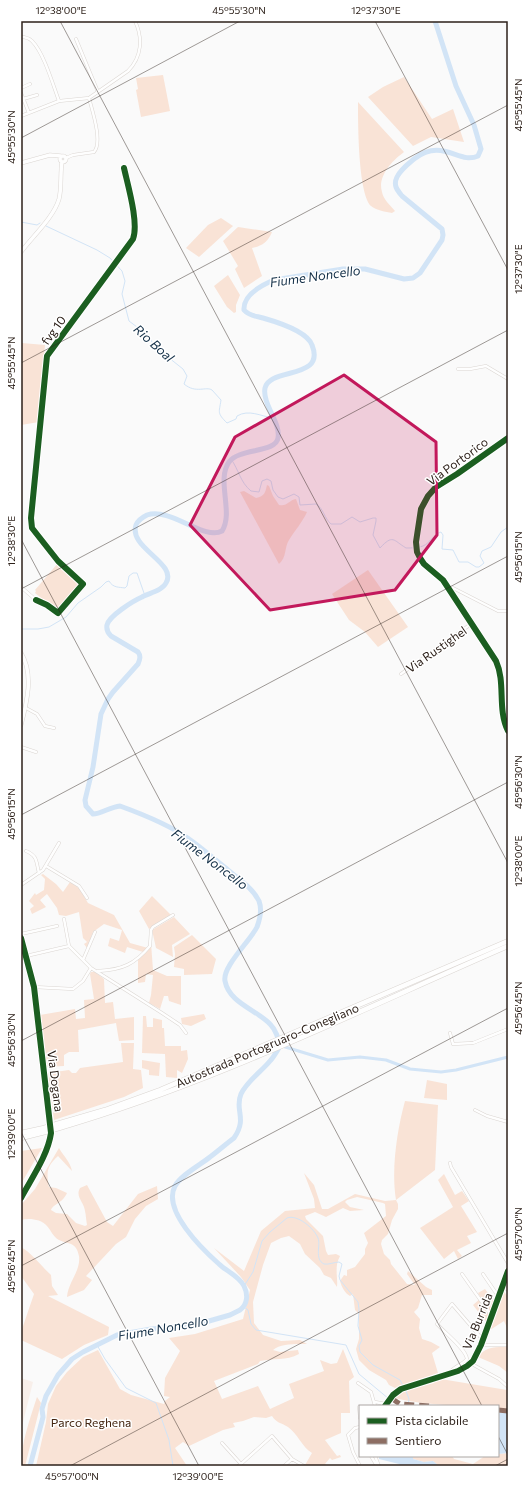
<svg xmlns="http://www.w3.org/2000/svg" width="529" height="1487" font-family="Commissioner,sans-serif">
<rect width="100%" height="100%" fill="#fafafa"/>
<path fill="#f8efea" d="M21,1378l12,4 -12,48z"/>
<path fill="#f9e3d6" d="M163,75l7,36 -29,6 -5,-27 2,-1 -2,-11z
M404,77l28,42 21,-10 11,33 -33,-5 -18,9 -45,-49 15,-10z
M358,102l46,50c-11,8 -27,24 -22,40 1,7 8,13 13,19l-3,2c-6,-1 -16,-3 -21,-7 -13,-12 -13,-85 -13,-104z
M221,218l12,8 -34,31 -13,-9 22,-23z
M238,227l34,5c-4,10 -10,14 -20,16l10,28 -18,12 -9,-19 3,-3 -15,-25z
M228,275l12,20 -4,10v7l-2,1 -7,-6 -13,-21z
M22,343l23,2 -6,77 -18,3z
M267,485l2,1 4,10 6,9c8,2 10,-5 17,-6l4,11 7,2c-5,11 -12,18 -18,28 -5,8 -2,17 -10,24l-39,-72 4,-1 12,7c9,-2 9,-5 11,-13z
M58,563l24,20 -24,29 -23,-19 1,-2 -1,-1z
M368,570l40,57 -30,20 -13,-15 -16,-12 -17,-26z
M43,874l13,10 7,8 7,-10 9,6 9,15 26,12 16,28 18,5 3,-5 2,27 14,6h14v29l-12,-4 -1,-5h-4l-4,13 -11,-6 2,-8 2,-20 -7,-1 -1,8 -7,1v-23l5,-5v-3l-16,-5 -2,6 -17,-7 2,-8 9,3 3,-11 -18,-6 -11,8 -6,16 -3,-4 3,-2 -4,-4 -4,-26 -13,4 -7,-1 -2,-7 -10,-14 -7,6 6,7 -14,7 -2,-5 4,-3 -5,-5 6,-8 1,2 8,-5 1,-11 -4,-4z
M152,896l19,19 -22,14 -10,-18z
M174,917l16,17 -18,11 1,12 -17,-9 -4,-18z
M192,935l24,24 -4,15 -28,1v-6l-10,-2 1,-13 -1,-7z
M91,972h4l9,7 1,24 8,-1 2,17 19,-2v23l-15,1 -3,-18 -38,7 1,22h-10l-5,3v11l-19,1 -5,-52 35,-6 1,10 9,-1 -1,-18 10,-1 -4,-25z
M204,1014l2,5 -15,7 -9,-2 -1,-6z
M143,1016h3l1,11h6v-9l9,2v8h2l1,18h16v5l6,-1 1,9 -6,14 -5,-3v8l-11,-1 -1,-23 -23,-1z
M121,1043h13l-1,26 8,1 2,18 -19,9 -70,23 -6,-47 21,-3 3,3h4l4,-5 43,-6z
M142,1060l18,3 -1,13 -10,-1v-5l-7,-2z
M427,1080l20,4v16l-23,-2z
M405,1101l33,4 -3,65 -39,30 2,4v5l-6,11 -4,14 -6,6 -1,4 3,10 6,6 1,4 16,20 8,1 -8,-11 1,-3 18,16 6,3v5h-10l-4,13 -4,4 6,7 -1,9 3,11 9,3 9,5 -8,6 6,20 -43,15 -6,-3 -3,-5 -17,-10 -10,-10 -3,-11 3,-10v-25l-4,-4 -2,-16 -3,2c-5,-3 -8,-8 -10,-15l4,-6 3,1v-6l8,-3 10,-13v-5l3,-6 -4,-10 22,-17 -1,-12 -2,-1 -26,-6 -10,3 -2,2 5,5 14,3 -14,1 -7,-3 -17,9 -11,-5 -10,4 1,3 17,17 3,15 2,4 8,-1 4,2c-6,11 -2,20 -3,31l-6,-9 -7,-3 -4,-7 -15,-14 -5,-10 -11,-8 -8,2 -10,5 -8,22 -10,37 1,21 9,12 18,6 19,-1 7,4c-10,0 -26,-1 -34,6l7,2 18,-2 1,4c-13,7 -26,4 -39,7l-2,3 -44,17 8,18 36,-13 12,23 24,-11 -5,-14 35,-13 -4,-11 11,4 6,-1 6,-14 11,28 -5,4 1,32h-9v20l-16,7 12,16 3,-1 1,2 -9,3 -2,-2 -5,6 2,2h-21l-1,-1 7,-12c-10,-6 -14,-19 -24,-26 -6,-4 -12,-4 -16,-11l-6,2 -12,-1 -11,4 -10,2 2,4 -12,3 -34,16 -6,-4 -8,6 12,18h-151l10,-44 2,-18 8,-18 11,-14 16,-15 15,-7 22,39 11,6 33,9 1,-3 5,-4 -6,-1 1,-18 15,-27 -11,-13 26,-4 48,-15 7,-29 -9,-13 -27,-29 30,23 17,-40 24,-20 30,-3 -1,-9 -10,-26 10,12 8,24h6l27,-15 30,7 11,-1c-5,-30 1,-70 9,-99z
M42,1148l-21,36v-33z
M59,1148c5,9 11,13 13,23l-14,-15c-11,10 -12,16 -9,31l7,1 11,5c-5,11 -13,10 -16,17l5,3 11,1 9,9 9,3 2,-1c-1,-5 -1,-10 -2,-14 -1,-9 -10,-14 -5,-23l7,-3 20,37 6,4 25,-32 19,-8 1,13 -12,7 -11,13 -9,18 -10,7 -30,32 6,4 -8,10 -17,7c1,-15 14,-26 12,-41 -3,-15 -10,-11 -20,-16 -6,-3 -8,-10 -12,-14 -6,-7 -18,-8 -26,-6v-15l14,-16z
M444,1174l11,21 7,-4 7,10 -8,5 16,26 -10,4 4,7 -14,7 5,6 -4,3 -4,-8 -10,8 -24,-31 33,-21 -15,-27z
M21,1247c12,7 20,19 30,28l1,11 6,9 -10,1 61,31 -1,8 -24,10 -22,14 -41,-19v-8l13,-38 -13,-18z
M485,1289l10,13 -8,21 -14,-18 8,-7 -3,-5z
M504,1291l4,7v32l-4,-9 -14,9z
M508,1347v26l-9,-7 -21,-9c8,-11 18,-10 30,-10z
M441,1379l66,11 1,19 -10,-1v-2c-36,0 -68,0 -104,-8l11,-8 29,-7 1,-3z
M37,1397l4,6 -16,63h-4c0,-23 9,-47 16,-69z
M508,1453v13h-69l-6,-5 -9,1 -11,-3v-3h39l2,3 19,5 12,-8h13v-2z"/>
<path fill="#d2e4f6" d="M498,1412h10v41l-10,1z
M379,1456h34v3l11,3 9,-1 6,5h-38l-2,-2 -20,-5z"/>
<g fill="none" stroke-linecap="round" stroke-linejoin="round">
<path stroke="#d2e4f6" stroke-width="1" d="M21,222l16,3 3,-2
M46,226l51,24 13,8 12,13 3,10 -3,13 7,27 20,15 5,10 29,23 4,7 -3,8c12,10 22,2 28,6 3,3 6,7 9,10 -2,13 -4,13 6,23l9,-4 1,-3c12,-7 23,0 36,2
M231,459c8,11 9,23 20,32l8,1 3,-11 5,-2 4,2 2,9 5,7 5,2 11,-5 5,3 1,8 16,-1c8,5 8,14 15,20h10l11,-7 8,5 13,-4h3v3l-3,14 7,13c13,-14 13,-8 26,0 5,0 12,0 17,-2 7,-3 11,-12 18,-14l2,3 -1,14 11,1 6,12h9l8,5h3l5,-4 -4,-7 2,-5 9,-4 10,-15 7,-5
M21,629h17l11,-2 17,-10 12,-14 23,-16 5,-5 3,-1c4,7 10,6 16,7l2,-2 2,-10 4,-3h4l8,23
M244,1286l9,-14 9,-31 8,-9 17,-14c10,-4 27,10 31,20 3,7 -4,21 6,26 4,1 11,-2 15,-2l3,2 -3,12 1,4 18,22 1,7 -1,17 4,14 -3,6 1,6 13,13 27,15 6,11 3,8 -1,7
M244,1307l4,3 3,14 5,6 90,15 13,29 30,25
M97,1345l8,14 21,29 30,15 13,37 4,26
M391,1400l8,6"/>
<path stroke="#d2e4f6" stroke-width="3" d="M282,1046l46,14 32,-3 26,3 24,9 31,3 15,-2 52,-13"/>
<path stroke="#d2e4f6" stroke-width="5" d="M30,1466l13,-49 -1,-8 4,-13 12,-21 14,-16 11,-7 34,-17 34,-6 44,-4 35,-10 10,-5c8,-6 8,-16 4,-24 -5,-10 -18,-15 -25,-22 -17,-15 -57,-54 -44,-78 6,-11 25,-21 35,-29 8,-6 16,-13 24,-19 14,-20 0,-28 7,-44 6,-13 20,-22 29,-33 4,-4 7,-10 10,-15 -2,-8 -4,-16 -10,-22 -13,-14 -41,-21 -45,-43 -3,-14 25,-40 32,-54 3,-8 5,-18 2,-26 -7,-14 -21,-22 -32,-32 -13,-10 -25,-21 -38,-30 -19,-14 -47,-25 -69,-33 -10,1 -19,8 -27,8l-7,-8 -1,-6 8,-33 8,-53 7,-15 5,-7 25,-28c2,-5 3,-8 0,-12l-27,-16c-3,-3 -5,-6 -4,-11 2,-9 26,-24 35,-28 7,-4 20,-6 24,-14 12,-20 -38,-35 -30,-58 2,-5 7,-8 11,-10 24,-8 57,26 75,16 12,-18 -6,-51 7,-69 10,-14 47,-9 49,-24 3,-15 -16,-34 -13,-50 5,-21 61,-8 47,-43 -5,-14 -35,-23 -49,-27 -7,-2 -14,-2 -19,-8 -1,-15 18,-25 30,-30l69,-11h22l39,10 9,-1 7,-5 22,-33 1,-5 -1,-6 -40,-33c-5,-6 -9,-11 -5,-19 4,-8 11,-13 17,-18 29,-22 45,6 64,-3l3,-7 -7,-24 -18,-39 -21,-65"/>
<g stroke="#dbd6d2" stroke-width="3.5">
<path id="street" d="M21,37c4,0 8,1 11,4 12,12 21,44 27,60
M76,39l22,53
M21,88l9,-4
M21,93l8,20
M23,99l14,-4
M21,116l38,-15 30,-3 39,-27c14,-14 15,-33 7,-50
M66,158l7,-3 21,-3c9,-10 -2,-42 -5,-54
M458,369h12l16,-3 22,13
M508,438l-51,36 -21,13 -8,9 -7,13 -5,33 1,10 3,6 4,6 19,16 53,81c10,22 1,48 12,70
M21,587l15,13
M449,588h4l45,23h10
M401,674l70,-50
M26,708l11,6 8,12 9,2
M21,747l15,5
M26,851c12,5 10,11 13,22
M46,866l33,20 8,12
M21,885l22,-15 16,-27
M64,919l5,27 22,22 71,45 18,12 6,8
M21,934l36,-8
M26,956l43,-10
M83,960l12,-28
M98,971c24,-1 37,-7 52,-25l1,-16 2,-3 20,-12
M34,987l39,2 10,-8 8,-13
M450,1033l3,11 20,-1 35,-14
M475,1110l12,6 21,6
M450,1163l1,4 57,96
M462,1274l29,41
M483,1274l15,22
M502,1288l6,1
M481,1345h27
M470,1363l29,16 9,8
M449,1374c3,-7 13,-9 18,-15 -1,-10 -22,-26 -30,-35l15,-20 31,36
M358,1383l13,9 4,14
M375,1402l11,2
M385,1406l8,-11 8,-6 57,-18 9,-5 6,-5 8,-16 27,-74
M359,1407l1,11
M360,1427l-5,1 -7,7 5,17 7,14
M222,1443l19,21 -3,2
M371,1456l6,10
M375,1456l4,10
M292,1459l12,7
M241,1464l31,-28 20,23 -8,7"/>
</g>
<g stroke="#dbd6d2" stroke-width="4.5">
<path id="secondary" d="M60 159a3 3 0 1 1 6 0a3 3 0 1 1-6 0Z
M21,163l29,-8 11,1
M21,252c11,-15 33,-35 38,-53 3,-12 1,-25 3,-37
M21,653c13,21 6,49 0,72
M21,938l13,49 17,146c-3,22 -20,46 -30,65"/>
</g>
<g stroke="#dbd6d2" stroke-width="5.5">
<path id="highway" d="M57,1124l48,-14 55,-20 348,-149
M59,1128c155,-45 301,-118 449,-182
M21,1133l23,-5
M21,1138l24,-6"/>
</g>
<use href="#street" stroke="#fefefe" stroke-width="2.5"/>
<use href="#secondary" stroke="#fefefe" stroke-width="3.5"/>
<use href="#highway" stroke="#fefefe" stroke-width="4.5"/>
<g stroke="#dbd6d2" stroke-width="5.5" stroke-linecap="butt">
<path id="highway-bridge" d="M44,1128l13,-4
M45,1132l14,-4"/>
</g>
<use href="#highway-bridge" stroke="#fefefe" stroke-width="4.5"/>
<path stroke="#8d6e63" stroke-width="5" stroke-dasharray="10 5" stroke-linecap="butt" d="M391,1398l9,6 29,2
M498,1410l10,1"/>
<g stroke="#fff" stroke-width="8">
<path id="cycleway" d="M508,438l-51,36 -21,13 -8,9 -7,13 -5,33 1,10 3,6 4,6 19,16 53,81c10,22 1,48 12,70
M36,600l11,5 11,8 25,-29 -25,-23 -26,-33 -1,-10 16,-162 86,-117c6,-16 -5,-53 -9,-71
M21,938l13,49 17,146c-3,22 -20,46 -30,65
M385,1406l8,-11 8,-6 57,-18 9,-5 6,-5 8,-16 27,-74"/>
</g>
<use href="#cycleway" stroke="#1b5e20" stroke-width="6"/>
</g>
<path fill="#c2185b" fill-opacity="0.2" stroke="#c2185b" stroke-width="3" stroke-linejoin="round" d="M344,375l92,67 1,93 -42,55 -125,20 -80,-85 45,-88z"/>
<path fill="none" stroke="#2d211a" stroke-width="1" stroke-opacity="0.45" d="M60,21l448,842M375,21l133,249M21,138l219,-117M21,363l487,-258M21,539l461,867M21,589l487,-259M21,815l487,-259M21,1041l487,-259M21,1132l178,334M21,1266l487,-258M498,1436l10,19M70,1466l438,-233M495,1466l13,-7"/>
<g text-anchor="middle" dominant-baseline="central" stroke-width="3" stroke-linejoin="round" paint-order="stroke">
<g font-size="12" fill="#2d211a" stroke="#fff">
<text transform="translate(53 330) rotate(-54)">fvg 10</text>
<text transform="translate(457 461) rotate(-36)">Via Portorico</text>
<text transform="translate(436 649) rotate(-35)">Via Rustighel</text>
<text transform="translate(267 1045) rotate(-23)">Autostrada Portogruaro-Conegliano</text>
<text transform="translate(56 1081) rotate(83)">Via Dogana</text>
<text transform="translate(477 1321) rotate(-68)">Via Burrida</text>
</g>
<g font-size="12" fill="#42240f" stroke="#fff">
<text x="91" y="1422">Parco Reghena</text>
</g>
<g font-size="13" font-style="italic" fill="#132f47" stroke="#fff">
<text transform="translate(315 276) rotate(-8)">Fiume Noncello</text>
<text transform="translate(154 343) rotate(42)">Rio Boal</text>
<text transform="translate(210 859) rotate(37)">Fiume Noncello</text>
<text transform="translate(163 1328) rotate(-10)">Fiume Noncello</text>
</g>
</g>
<rect width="529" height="1487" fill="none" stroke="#ffffff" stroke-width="44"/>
<rect x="359" y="1405" width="140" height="52" fill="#ffffff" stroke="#aba6a3"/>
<rect x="367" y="1418" width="20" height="6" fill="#1b5e20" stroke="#aba6a3"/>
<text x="395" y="1425" font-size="12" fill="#2d211a">Pista ciclabile</text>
<rect x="367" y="1438" width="20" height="6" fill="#8d6e63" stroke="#aba6a3"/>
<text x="395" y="1445" font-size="12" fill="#2d211a">Sentiero</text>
<rect x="22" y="22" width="485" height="1443" fill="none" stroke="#2d211a" stroke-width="1.5"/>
<g font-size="10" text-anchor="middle" fill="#2d211a">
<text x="61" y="14">12°38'00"E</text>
<text x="239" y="14">45°55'30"N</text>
<text x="376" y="14">12°37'30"E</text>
<text transform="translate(518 105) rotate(-90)" y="4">45°55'45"N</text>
<text transform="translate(11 137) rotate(-90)" y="4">45°55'30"N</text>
<text transform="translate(518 269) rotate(-90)" y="4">12°37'30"E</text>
<text transform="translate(11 363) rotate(-90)" y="4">45°55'45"N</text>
<text transform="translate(11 541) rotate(-90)" y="4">12°38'30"E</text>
<text transform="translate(518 557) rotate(-90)" y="4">45°56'15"N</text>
<text transform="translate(518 782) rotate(-90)" y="4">45°56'30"N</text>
<text transform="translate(11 814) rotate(-90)" y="4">45°56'15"N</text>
<text transform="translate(518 861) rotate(-90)" y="4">12°38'00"E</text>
<text transform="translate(518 1008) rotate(-90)" y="4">45°56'45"N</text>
<text transform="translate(11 1040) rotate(-90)" y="4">45°56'30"N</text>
<text transform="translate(11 1134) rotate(-90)" y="4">12°39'00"E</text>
<text transform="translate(518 1234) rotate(-90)" y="4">45°57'00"N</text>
<text transform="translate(11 1266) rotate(-90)" y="4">45°56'45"N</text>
<text x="72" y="1480">45°57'00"N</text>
<text x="198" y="1480">12°39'00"E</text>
</g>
</svg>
